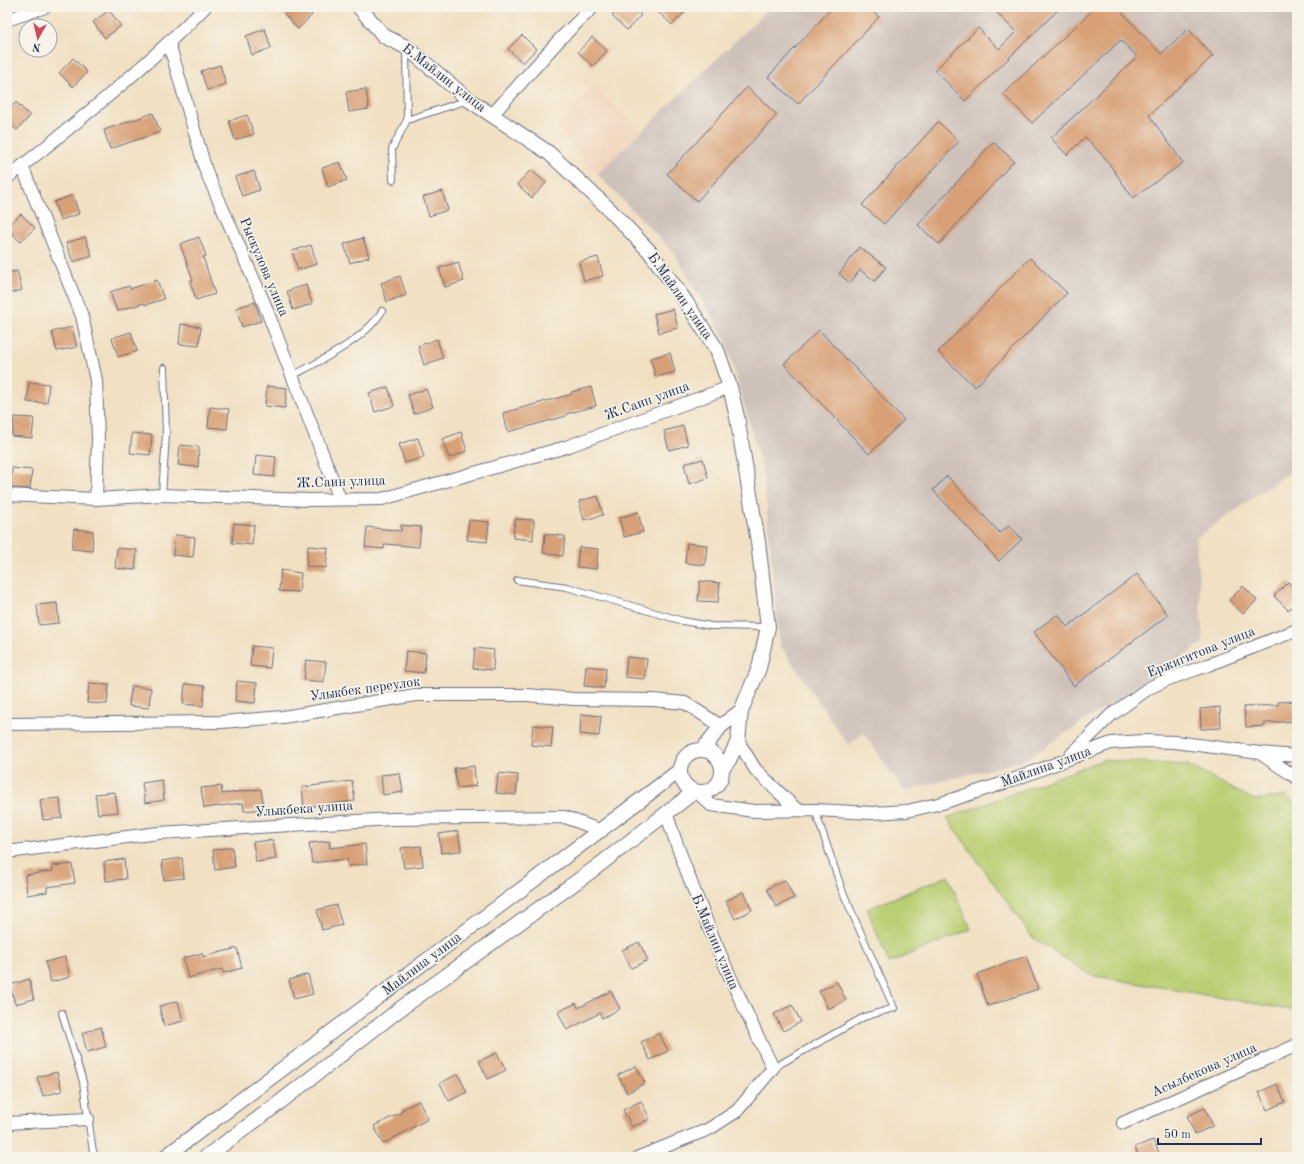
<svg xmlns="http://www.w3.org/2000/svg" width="1304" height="1164" font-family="'Old Standard TT',serif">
<rect width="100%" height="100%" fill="#f7f3e8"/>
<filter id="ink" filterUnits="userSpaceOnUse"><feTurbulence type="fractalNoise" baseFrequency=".025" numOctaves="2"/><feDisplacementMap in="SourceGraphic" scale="8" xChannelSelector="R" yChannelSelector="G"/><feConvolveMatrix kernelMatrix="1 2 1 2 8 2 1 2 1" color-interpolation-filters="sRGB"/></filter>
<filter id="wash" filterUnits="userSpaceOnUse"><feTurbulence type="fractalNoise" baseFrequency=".012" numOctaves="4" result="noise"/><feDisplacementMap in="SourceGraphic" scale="16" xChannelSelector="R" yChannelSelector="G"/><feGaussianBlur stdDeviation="0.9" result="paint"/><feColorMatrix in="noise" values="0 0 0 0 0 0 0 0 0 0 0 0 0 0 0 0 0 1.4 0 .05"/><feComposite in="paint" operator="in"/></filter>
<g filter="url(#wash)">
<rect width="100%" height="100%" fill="#f1e0c2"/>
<path fill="#f1d5bd" d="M593,85l49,46 -45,43 -40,-47z"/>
<path fill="#cec1ba" d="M771,7h526v460l-101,71 7,105 -178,117 -121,31 -40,-58 -16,12 -68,-100 -17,-173 -37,-131 -51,-87 -78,-80z"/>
<path fill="#bacf73" stroke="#6a7f68" d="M1103,760l85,5 66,35 31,-4 12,9v206l-207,-36 -58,-38 -85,-119z
M948,876l23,53 -82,34 -22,-54z"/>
<g id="blocks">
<path fill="#d8a076" d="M291,7h13l8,8 -14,14 -14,-15z
M621,7h11l9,8 -14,15 -15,-14z
M653,7h37l-18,18z
M833,7h34l12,10 -81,87 -30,-27z
M991,7h70l-96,94 -30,-31 43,-42 21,21 17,-17z
M1096,7h21l44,47 27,-25 25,27 -64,59 34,48 -50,35 -28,-40 -20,-21 -18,18 -16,-17 86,-81 -16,-17 -89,83 -29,-29z
M109,10l12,16 -16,12 -12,-16z
M265,29l6,19 -19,7 -6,-19z
M522,35l14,14 -13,14 -15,-14z
M592,37l15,14 -14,15 -15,-14z
M73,58l14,14 -14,15 -14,-14z
M220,65l6,19 -19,6 -6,-19z
M747,87l30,28 -80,86 -30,-27z
M366,89l3,20 -20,3 -3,-20z
M16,102l14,14 -13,14 -10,-9v-10z
M153,113l7,19 -50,17 -6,-19z
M247,115l7,19 -19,6 -6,-19z
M938,122l21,19 -75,83 -22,-19z
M993,142l21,19 -75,83 -21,-19z
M340,162l7,18 -19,7 -6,-19z
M531,170l15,13 -14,15 -15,-14z
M254,171l6,19 -18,6 -7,-19z
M442,191l6,19 -19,6 -6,-19z
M73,195l6,19 -19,6 -6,-18z
M21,214l14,14 -15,14 -13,-15z
M85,237l7,19 -19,6 -7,-19z
M199,237l7,19 -3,1 12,37 -19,6 -6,-19 3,-1 -13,-36z
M363,238l6,19 -19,6 -6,-19z
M311,245l6,19 -19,6 -6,-19z
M859,247l27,20 -11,14 -15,-11 -10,13 -11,-9z
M598,257l5,19 -19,5 -5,-19z
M1030,258l37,35 -92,94 -37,-35z
M458,262l6,19 -19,6 -6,-19z
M17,271l5,19 -15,4v-21z
M400,276l6,19 -19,7 -6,-19z
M157,280l7,19 -19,6 -1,-2 -27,8 -7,-19 19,-6 1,3z
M306,285l6,19 -19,6 -6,-19z
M255,302l6,19 -19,6 -6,-19z
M673,309l5,19 -19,5 -5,-19z
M181,324l20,3 -2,19 -20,-2z
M72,327l5,20 -20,4 -5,-19z
M819,330l85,90 -35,34 -85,-90z
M131,332l6,19 -19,6 -6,-19z
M437,339l6,19 -19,7 -6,-19z
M670,353l5,19 -19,5 -6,-19z
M29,382l20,2 -2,19 -20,-1z
M267,386l20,2 -2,20 -20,-2z
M388,387l6,19 -19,6 -6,-19z
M591,387l5,19 -30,8v2l-58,16 -5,-19 69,-19 -1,-2z
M426,389l7,18 -19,7 -6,-19z
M210,407l19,2 -2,20 -19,-2z
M14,417l20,1 -2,20 -20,-2z
M683,426l5,19 -19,5 -5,-19z
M461,432l6,19 -18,7 -7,-19z
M132,433l20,2 -2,20 -20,-2z
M418,438l6,19 -19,6 -6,-19z
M180,445l19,2 -1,20 -20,-2z
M256,455l20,2 -2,20 -20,-2z
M703,459l5,19 -19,6 -5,-20z
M12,468l20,2 -2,19 -19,-1z
M947,476l53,57 9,-8 13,14 -23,22 -66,-71z
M598,496l5,19 -19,5 -5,-19z
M638,512l5,20 -19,5 -5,-19z
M515,519l19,1 -1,20 -20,-2z
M469,520l20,2 -2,20 -20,-2z
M234,523l20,2 -2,20 -20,-2z
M401,525l20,2 -2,20 -34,-3 -1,5 -19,-2 2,-20 34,4z
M74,529l19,2 -1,20 -20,-2z
M545,534l20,2 -2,20 -20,-3z
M175,535l20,2 -2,20 -20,-2z
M687,543l20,2 -2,20 -20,-2z
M308,546l20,2 -2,20 -20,-2z
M579,547l19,2 -2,20 -19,-2z
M117,548l20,2 -2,20 -20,-2z
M281,570l20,3 -2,19 -20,-1z
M1137,574l31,41 -94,71 -40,-54 24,-18 9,13z
M700,581l20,2 -2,19 -20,-1z
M1288,582l9,9v11l-9,8 -14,-14z
M1243,586l14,14 -14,14 -14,-14z
M57,603l2,20 -20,2 -2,-20z
M252,646l20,2 -2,20 -20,-2z
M475,648l19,2 -1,20 -20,-2z
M406,651l20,2 -2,20 -20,-2z
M627,657l20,2 -2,20 -20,-2z
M306,660l20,2 -2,20 -20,-2z
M586,666l20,2 -2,20 -20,-2z
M237,681l20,2 -2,20 -20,-2z
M89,683l20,2 -2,19 -20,-1z
M185,684l20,2 -2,20 -20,-2z
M131,686l20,2 -2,20 -20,-2z
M1297,701v20l-32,2v3l-19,1 -2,-20 34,-2v-3z
M1220,707l1,21 -20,1 -1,-20z
M581,714l20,2 -2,20 -19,-2z
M533,725l20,2 -2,20 -20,-2z
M474,766l2,20 -19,2 -3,-20z
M400,773l3,19 -20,3 -2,-20z
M498,773l20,2 -2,20 -20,-2z
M162,780l2,20 -19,3 -3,-20z
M352,781l3,20 -51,6 -2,-20z
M221,786l1,8 39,-5 3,20 -20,2 -1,-8 -39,5 -3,-20z
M115,792l3,20 -20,2 -3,-20z
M60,798l2,20 -19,2 -3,-20z
M458,831l3,20 -20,2 -2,-19z
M273,840l3,19 -20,3 -3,-20z
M329,841l1,7 35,-4 2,20 -19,2 -1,-7 -35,4 -3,-20z
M421,846l2,20 -19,2 -3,-20z
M232,847l3,20 -20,3 -2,-20z
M182,858l2,20 -20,2 -2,-19z
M124,859l2,20 -20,2 -2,-19z
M72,864l3,19 -28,4v5l-20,3 -2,-20 28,-4 -1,-5z
M785,880l9,18 -18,9 -9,-18z
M743,892l9,18 -17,9 -9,-18z
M336,905l6,20 -20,5 -5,-20z
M639,942l9,18 -17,8 -9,-18z
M237,948l5,20 -19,5 -1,-4 -34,9 -5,-20 19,-5 1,4z
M1026,956l12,33 -50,17 -11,-32z
M65,957l5,20 -19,5 -6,-20z
M308,974l5,20 -19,5 -5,-19z
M29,979l5,20 -19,5 -5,-19z
M837,982l9,18 -18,9 -9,-18z
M611,991l9,18 -18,9 -2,-5 -33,17 -9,-18 18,-9 2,5z
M178,1001l5,20 -19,5 -5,-20z
M792,1005l9,17 -18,9 -9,-17z
M101,1027l5,20 -19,5 -5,-19z
M659,1033l9,18 -18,9 -9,-18z
M497,1053l9,17 -18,9 -9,-18z
M636,1066l9,17 -18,10 -9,-18z
M57,1072l5,19 -19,5 -6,-19z
M458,1074l9,18 -18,9 -9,-18z
M1277,1084l8,18 -18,8 -8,-18z
M419,1101l9,18 -45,25 -9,-18 28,-14 -1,-2z
M641,1101l9,18 -18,8 -9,-17z
M1205,1108l8,18 -18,8 -8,-18z
M1153,1140l8,17h-22l-4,-10z"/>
</g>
</g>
<g filter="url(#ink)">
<use href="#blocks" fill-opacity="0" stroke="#666d81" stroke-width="1"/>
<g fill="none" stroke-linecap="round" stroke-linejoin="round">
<g stroke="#666d81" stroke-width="8">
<path id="service" d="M407,120l61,-20
M393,180l-1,-31 15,-29 -1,-71
M292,376c28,-15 74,-37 90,-65
M162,495l4,-60 -2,-67
M517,580l50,7 116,34 28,5 57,1
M62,1013l21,69 10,70 4,5
M773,1068l91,-51 30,-9 -52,-118 -27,-80"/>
</g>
<g stroke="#666d81" stroke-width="14">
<path id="minor" d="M7,20l38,-13
M169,43l37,128 58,132 76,196
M492,115l69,-77 32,-31
M22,166l60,150 14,64 2,60 -2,59
M7,178c68,-54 137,-109 198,-171
M7,495l89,4 66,-4 148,5 72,-1 184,-52 164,-60
M7,724l215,-2 61,-5 133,-22h111l47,4 79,1 32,3 36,23
M738,741l17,28 42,41
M1261,754l36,24
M1071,755l40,-40 38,-27 17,-8 42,-15 89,-35
M697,792l14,13 43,6 61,-1 58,3 34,-2 35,-8 65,-21 104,-39 32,-2 32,1 85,11 37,3
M7,852l152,-19 233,-14 173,-2 37,14
M7,1123l81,-4
M1123,1123l174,-78
M639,1157l70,-28 28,-18 36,-43c-41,-83 -78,-168 -107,-255"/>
</g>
<g stroke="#666d81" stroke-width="16">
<path id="tertiary" d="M359,7l25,29 22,11 63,53 80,53 60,56 41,43 36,50 31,48 13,37 7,30 21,125 10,85 -9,41 -18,43 -3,30 -9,19 -6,8
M703,749l18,-23 20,-15
M680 771a21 21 0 1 1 42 0a21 21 0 1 1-42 0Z
M165,1157l514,-386
M206,1157l69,-51 125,-97 194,-140 100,-77"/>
</g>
<use href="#service" stroke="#fff" stroke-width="6"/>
<use href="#minor" stroke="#fff" stroke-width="12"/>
<use href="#tertiary" stroke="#fff" stroke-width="14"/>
</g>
</g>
<g text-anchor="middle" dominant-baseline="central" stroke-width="3.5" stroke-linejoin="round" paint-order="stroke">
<g font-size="14" fill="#1b2f5e" stroke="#f7f3e8">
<text transform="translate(444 78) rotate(38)">Б.Майлин улица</text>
<text transform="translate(264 267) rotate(67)">Рыскулова улица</text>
<text transform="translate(680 296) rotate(55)">Б.Майлин улица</text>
<text transform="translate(647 401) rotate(-20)">Ж.Саин улица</text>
<text transform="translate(341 482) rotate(-2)">Ж.Саин улица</text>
<text transform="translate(1201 652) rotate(-22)">Ержигитова улица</text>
<text transform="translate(365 689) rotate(-8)">Улыкбек переулок</text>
<text transform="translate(1046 767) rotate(-20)">Майлина улица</text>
<text transform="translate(304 809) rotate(-4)">Улыкбека улица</text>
<text transform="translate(715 942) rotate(67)">Б.Майлин улица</text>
<text transform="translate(422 964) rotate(-37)">Майлина улица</text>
<text transform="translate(1204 1070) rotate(-24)">Асылбекова улица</text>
</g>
</g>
<rect width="1304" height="1164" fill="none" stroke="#f7f3e8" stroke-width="24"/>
<g transform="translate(38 38) rotate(188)"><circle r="19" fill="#f7f3e8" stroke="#9fa5b1"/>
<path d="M0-3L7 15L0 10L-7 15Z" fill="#d1495b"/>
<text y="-6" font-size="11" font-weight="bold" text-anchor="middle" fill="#1b2f5e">N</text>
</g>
<path d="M1158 1138v6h103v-6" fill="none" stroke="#1b2f5e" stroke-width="2"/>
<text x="1164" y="1138" font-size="12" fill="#1b2f5e" stroke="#f7f3e8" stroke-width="3" paint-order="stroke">50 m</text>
</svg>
